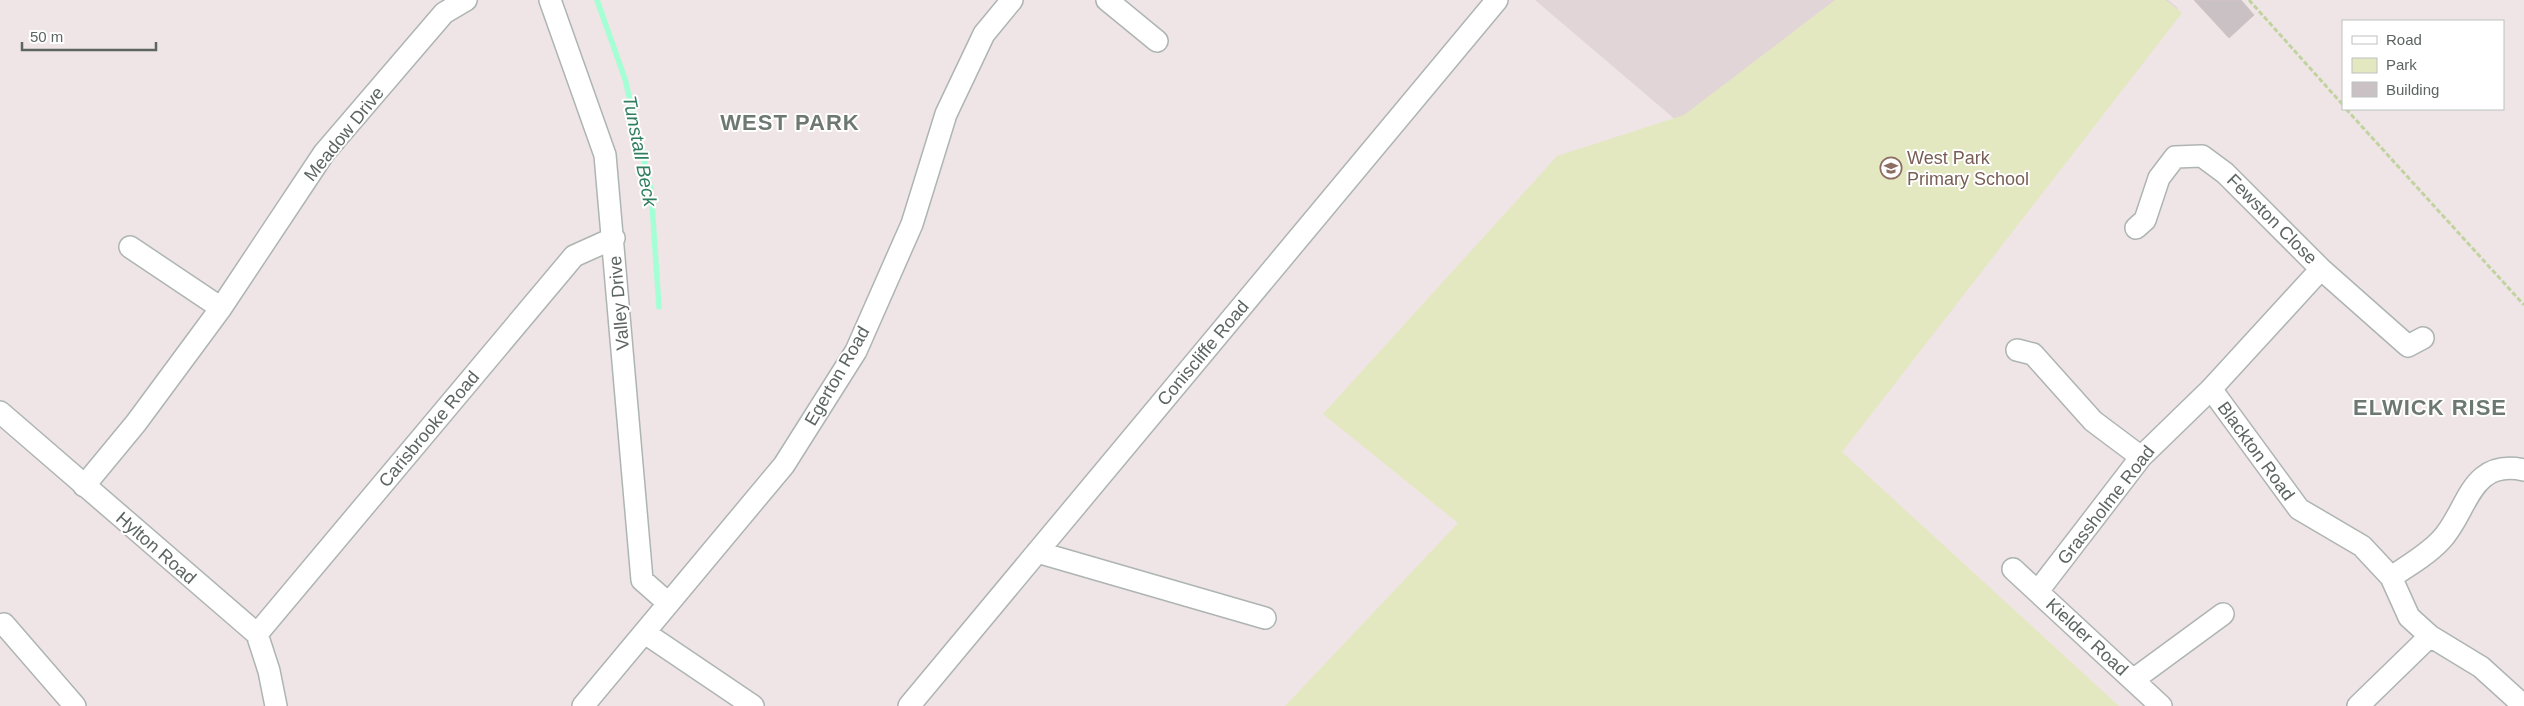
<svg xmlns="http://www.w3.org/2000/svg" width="2524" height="706" font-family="Helvetica,sans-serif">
<rect width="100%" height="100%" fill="#efe4e6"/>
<path fill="#e1d5d8" d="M1535,0h633l10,8 -257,321z"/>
<path fill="#e4e8c0" d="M1835,0h331l16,13 -340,439 277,254h-834l173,-183 -135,-109 234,-258 127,-41z"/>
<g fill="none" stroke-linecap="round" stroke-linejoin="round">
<path stroke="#a5ffd4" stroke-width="5.5" d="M597,0l28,79 26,111 8,117"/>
</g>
<path fill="#cac1c4" stroke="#d4c2c7" d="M2194,0h47l13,15 -25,23z"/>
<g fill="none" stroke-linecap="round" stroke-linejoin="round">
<g stroke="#adb5b3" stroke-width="24">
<path id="minor" d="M550,0l55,155 37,425 26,23
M1107,0l50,41
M2136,228l9,-8 14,-42 16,-21 27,-1 23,17 96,96 87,77 15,-8
M130,247l91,61
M2017,350l16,4 60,67 48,36
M2211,389l88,120 63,37 29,31 18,40 21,19 51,31 43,39
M0,412l257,222 12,37 7,35
M84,486l52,-63 85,-115 103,-155 120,-140 22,-13
M1037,552l228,66
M2013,569l148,137
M2391,577c17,-11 36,-22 50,-37 27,-28 28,-82 83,-70
M2038,591l103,-134 70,-68 110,-120
M4,624l71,82
M645,633l108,73
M257,634l317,-378 40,-18
M2133,680l90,-66
M583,706l201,-241 72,-114 56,-127 34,-110 38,-80 28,-34
M909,706l588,-706
M2358,706l72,-70"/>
</g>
<path stroke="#c1d39f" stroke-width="3" stroke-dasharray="5 2.5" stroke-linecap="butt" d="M2249,0l94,105
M2346,109l178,196"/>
<use href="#minor" stroke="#fff" stroke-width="21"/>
</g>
<defs>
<g id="school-ring" transform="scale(1.125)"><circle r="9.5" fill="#fff" stroke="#8d6e63" stroke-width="1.5"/><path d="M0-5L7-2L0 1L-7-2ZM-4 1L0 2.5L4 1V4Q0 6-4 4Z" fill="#8d6e63"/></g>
</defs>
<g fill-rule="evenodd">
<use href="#school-ring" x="1891" y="168"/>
</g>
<g text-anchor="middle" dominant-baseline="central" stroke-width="4" stroke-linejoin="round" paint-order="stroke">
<g font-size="18" fill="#5c6562" stroke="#fff">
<text transform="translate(344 134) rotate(-51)">Meadow Drive</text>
<text transform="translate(2272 219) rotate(45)">Fewston Close</text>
<text transform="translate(619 303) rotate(-95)">Valley Drive</text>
<text transform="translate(1203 353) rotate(-50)">Coniscliffe Road</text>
<text transform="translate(837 376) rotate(-60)">Egerton Road</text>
<text transform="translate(429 429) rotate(-50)">Carisbrooke Road</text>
<text transform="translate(2256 451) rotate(54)">Blackton Road</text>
<text transform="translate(2106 505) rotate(-52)">Grassholme Road</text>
<text transform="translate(156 548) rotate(41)">Hylton Road</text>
<text transform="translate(2087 637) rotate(43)">Kielder Road</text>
</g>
<g font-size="18" fill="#785e54" stroke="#fff" text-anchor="start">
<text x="1907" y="158">West Park<tspan x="1907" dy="21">Primary School</tspan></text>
</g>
<g font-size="19" font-style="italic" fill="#2f7e5e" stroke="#fff">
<text transform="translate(640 151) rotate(79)">Tunstall Beck</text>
</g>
<g font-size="22" font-weight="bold" letter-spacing="1" fill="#6d7873" stroke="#fff">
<text x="790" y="122">WEST PARK</text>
<text x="2430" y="407">ELWICK RISE</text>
</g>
</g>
<rect x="2342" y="20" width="162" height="90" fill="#ffffff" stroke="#bec1c0"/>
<rect x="2352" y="36" width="25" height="8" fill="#ffffff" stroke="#bec1c0"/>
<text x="2386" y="45" font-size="15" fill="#5c6562">Road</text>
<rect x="2352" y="58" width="25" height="15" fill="#e4e8c0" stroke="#bec1c0"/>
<text x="2386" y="70" font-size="15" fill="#5c6562">Park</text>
<rect x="2352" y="82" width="25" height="15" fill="#cac1c4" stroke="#bec1c0"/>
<text x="2386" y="95" font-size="15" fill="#5c6562">Building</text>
<path d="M22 42v8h134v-8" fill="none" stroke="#5c6562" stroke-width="2.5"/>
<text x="30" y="42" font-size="15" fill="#5c6562" stroke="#ffffff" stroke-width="4" paint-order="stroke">50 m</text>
</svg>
